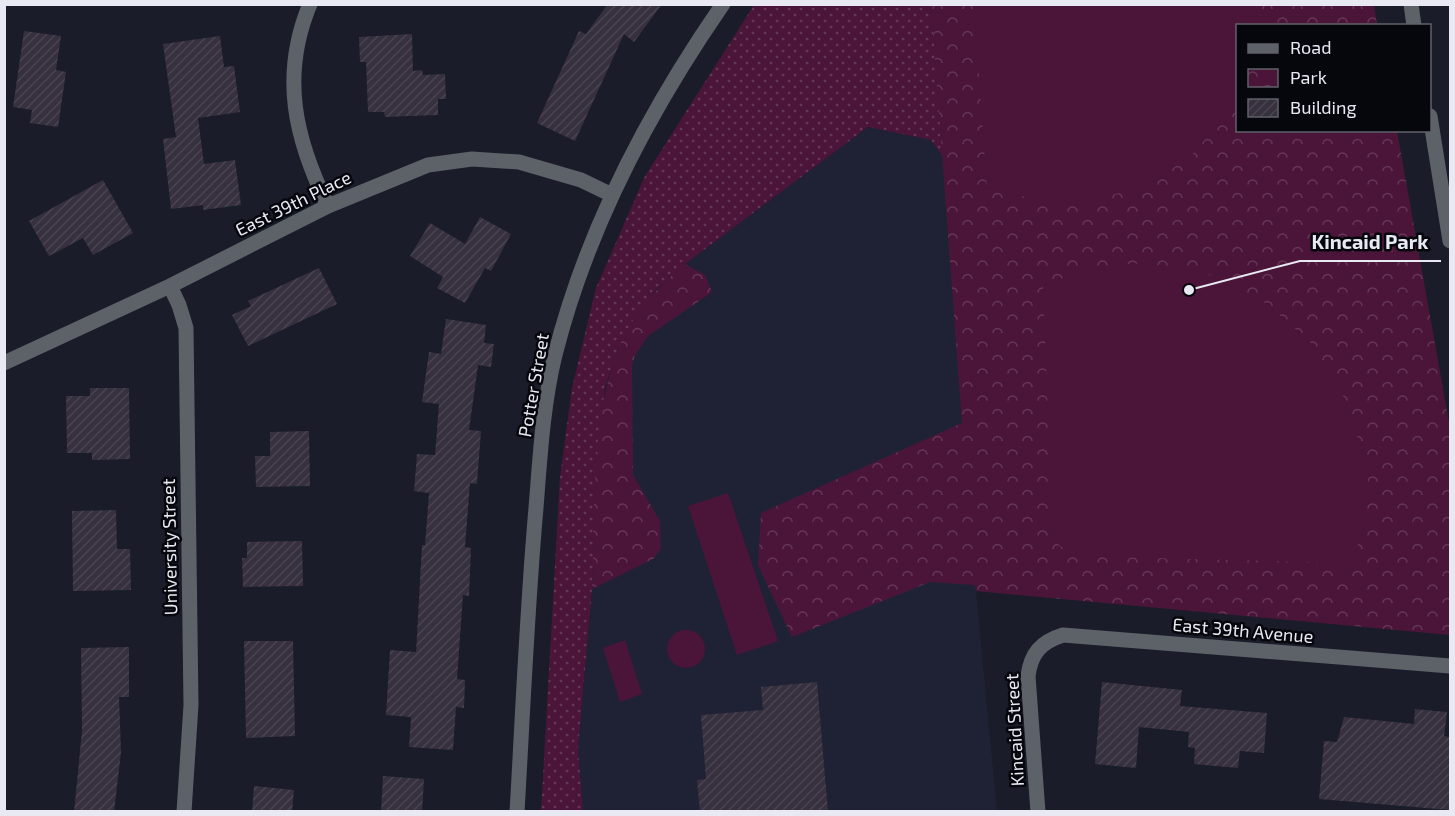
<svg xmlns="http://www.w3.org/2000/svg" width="1455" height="816" font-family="'Exo 2',sans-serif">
<defs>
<pattern id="grass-dots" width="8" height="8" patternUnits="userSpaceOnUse" patternTransform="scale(1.5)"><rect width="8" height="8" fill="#4b153a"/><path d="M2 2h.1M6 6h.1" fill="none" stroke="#653757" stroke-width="1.8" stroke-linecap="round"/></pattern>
<pattern id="park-crowns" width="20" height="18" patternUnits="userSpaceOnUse" patternTransform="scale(1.5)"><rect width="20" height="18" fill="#4b153a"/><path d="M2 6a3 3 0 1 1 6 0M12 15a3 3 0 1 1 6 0" fill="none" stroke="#653757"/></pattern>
<pattern id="building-hatch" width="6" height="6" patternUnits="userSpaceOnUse" patternTransform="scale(1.5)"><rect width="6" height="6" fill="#37303e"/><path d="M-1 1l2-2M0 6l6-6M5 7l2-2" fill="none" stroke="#4a4451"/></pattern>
</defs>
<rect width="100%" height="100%" fill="#1a1c29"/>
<path fill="#1f2235" d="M868,127l63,13 12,17 33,434 21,220 -414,1 -5,-63 14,-160 10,-186 83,-139z"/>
<path fill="url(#grass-dots)" d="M754,5h177l12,152 -12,-17 -63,-13 -183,137 -29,26 -38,59 -13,38 -7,63 -6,139 -14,160 5,62 -42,1 19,-335 12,-89 24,-100 49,-112z"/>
<path fill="url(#park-crowns)" d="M931,5h443l3,20 -139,1v104l159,1 53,297v207l-474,-44 -1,-6 -45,-3 -138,55 -34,-72 3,-52 201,-90z
M685,264l20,11 7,17 -64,44 -13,19 -3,11 1,109 27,46 1,28 -8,10 -61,30c4,-81 -4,-193 38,-264 14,-24 34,-43 55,-61z"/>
<path fill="#4b153a" d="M1262,4v21l-24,1 -1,69 -13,22 -34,40 -48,31 -54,12h-49l-52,-12 -13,-183z
M1146,263l60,10 61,31 43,38 31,48 17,48 10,41 -2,44 -15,40 -278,-7 -20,-16 -10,-254 49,-19z
M728,493l50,148 -41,14 -49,-149z
M667 649a19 19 0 1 1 38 0a19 19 0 1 1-38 0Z
M625,640l17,54 -22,8 -17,-54z"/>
<path fill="url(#building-hatch)" d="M608,4h54l-28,38 -10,-8 -49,107 -38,-18 42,-92 7,3z
M24,31l37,5 -5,34 10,2 -8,55 -28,-4 2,-13 -19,-3z
M412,34l1,37 9,-1 1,5 22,-1 1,25h-8v16l-53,2 -1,-5h-16l-2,-50h-6l-1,-25z
M220,36l4,31 10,-1 6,46 -42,6 6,46 31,-4 6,45 -38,5v-5l-32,4 -8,-70 13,-2 -13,-93z
M103,180l30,53 -40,22 -10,-17 -34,18 -20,-35z
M480,217l31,17 -20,37 -6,-3 -20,35 -28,-15 6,-11 -33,-21 20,-33 35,21z
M319,268l18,36 -89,42 -16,-31 19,-9 -3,-5z
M446,319l40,6 -2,18 10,1 -3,23 -13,-2 -9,65 12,1 -4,53 -7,-1 -5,64 6,1 -2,48 -6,-1 -6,84 8,1 -1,28 -8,-1 -3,43 -44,-3 2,-30 -25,-2 4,-65 26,2 6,-107h3l4,-52 -15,-2 3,-37 18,1 4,-51 -17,-2 7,-50 12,2z
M90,388h39l1,71 -38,1v-7h-25l-1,-57h24z
M309,431l1,55 -54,1 -1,-31h15v-24z
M116,510l1,39h13l1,41 -58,1 -1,-80z
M302,541l1,45 -60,1 -1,-29h5v-16z
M244,641h49l2,95 -49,2z
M129,647v50h-10l2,55 -7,60h-40l8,-81 -1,-83z
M817,682l11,130h-128l-3,-32 9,-1 -5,-64 62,-5 -2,-23z
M1102,682l80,8 -2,16 87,7 -3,40 -24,-2 -2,17 -44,-4 1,-16 -7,-1 1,-15 -50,-5 -3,41 -41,-4z
M1415,709l32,3 -3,24 6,1v73l-131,-11 5,-58 13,1 7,-25 70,7z
M383,776l41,3 -2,33h-41z
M254,786l40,4 -2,22h-40z"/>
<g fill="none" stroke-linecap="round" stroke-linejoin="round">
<path stroke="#5c6268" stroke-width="15" d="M310,4c-30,72 -15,135 18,202
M1411,4l3,22
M1430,116l20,125
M170,286l9,19 7,23 5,377 -7,107
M4,363l166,-77 158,-80 100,-41 44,-6 47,3 62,18 31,15
M517,812c6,-102 10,-203 19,-304 4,-51 7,-104 19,-153 32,-127 94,-244 168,-351
M1038,812l-10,-136c3,-23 13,-34 35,-41l387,31"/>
</g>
<g text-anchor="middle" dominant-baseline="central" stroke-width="5" stroke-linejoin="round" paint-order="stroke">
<g font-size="18" fill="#e8e9f3" stroke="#06070c">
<text transform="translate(293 203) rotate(-26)">East 39th Place</text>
<text transform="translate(533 385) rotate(-80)">Potter Street</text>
<text transform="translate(169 547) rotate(-91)">University Street</text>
<text transform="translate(1243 630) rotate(5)">East 39th Avenue</text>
<text transform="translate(1014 730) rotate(-93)">Kincaid Street</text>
</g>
</g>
<path fill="none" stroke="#e8e9f3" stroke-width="2" d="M1189 290L1300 261H1441"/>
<circle fill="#e8e9f3" stroke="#06070c" stroke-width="2" cx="1189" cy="290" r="6"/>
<g font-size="20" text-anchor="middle" font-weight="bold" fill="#e8e9f3" stroke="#06070c" stroke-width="5" stroke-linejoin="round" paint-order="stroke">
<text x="1370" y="249">Kincaid Park</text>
</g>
<rect width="1455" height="816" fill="none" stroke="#e8e9f3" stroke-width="12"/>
<rect x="1236" y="24" width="195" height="108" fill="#06070c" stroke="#606168" stroke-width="1.5"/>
<rect x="1248" y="44" width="30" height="9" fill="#5c6268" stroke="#606168" stroke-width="1.5"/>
<text x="1290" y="54" font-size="18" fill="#e8e9f3">Road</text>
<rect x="1248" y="69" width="30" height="18" fill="url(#park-crowns)" stroke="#606168" stroke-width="1.5"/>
<text x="1290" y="84" font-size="18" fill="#e8e9f3">Park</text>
<rect x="1248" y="99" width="30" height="18" fill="url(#building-hatch)" stroke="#606168" stroke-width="1.5"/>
<text x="1290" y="114" font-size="18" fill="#e8e9f3">Building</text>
</svg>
